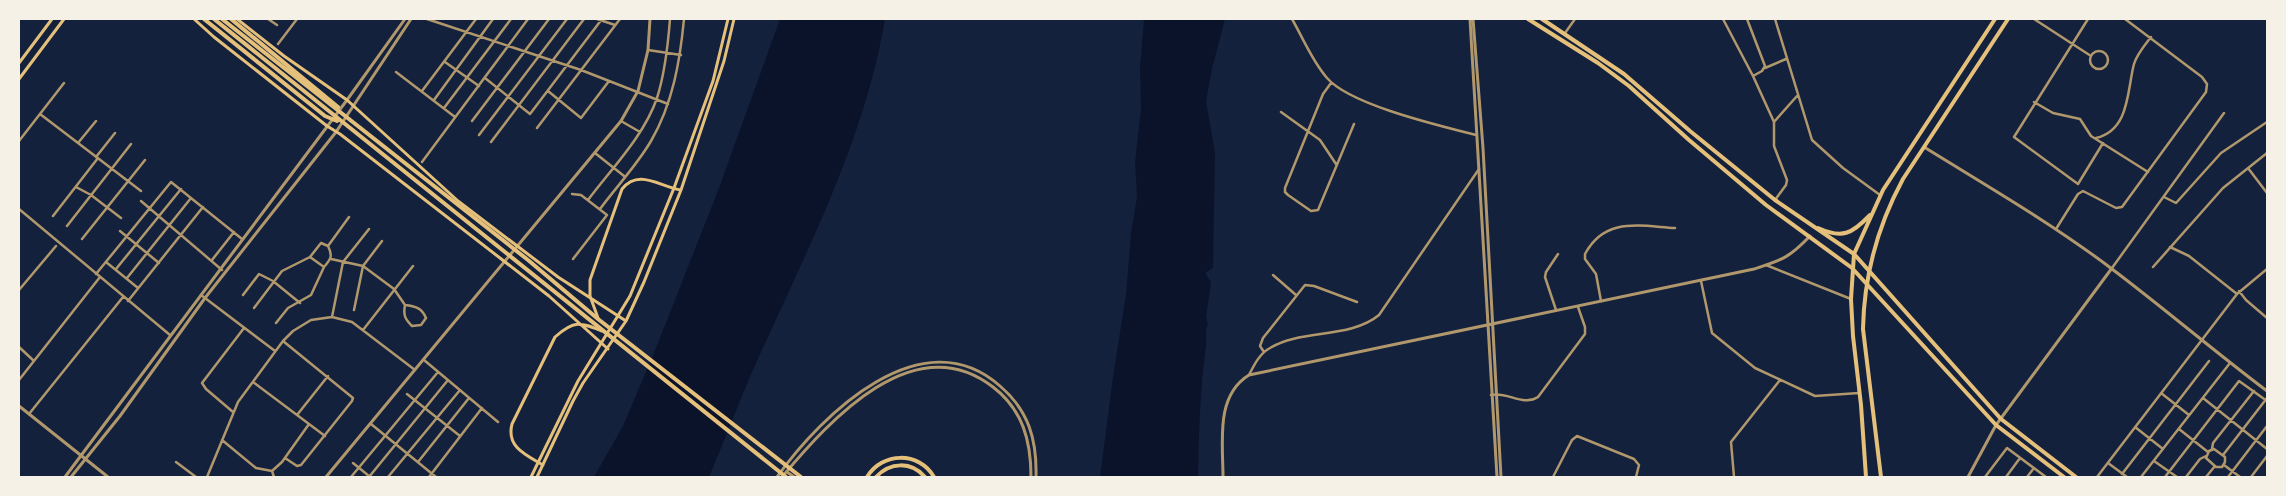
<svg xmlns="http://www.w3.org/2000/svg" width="2286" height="496" font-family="Lato,sans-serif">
<rect width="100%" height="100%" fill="#14213d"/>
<path fill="#0b132b" d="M780,19h105c-21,125 -82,239 -133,353 -15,35 -28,70 -43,105h-115l29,-51 33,-78 63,-160z
M1144,19h81l-13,50 -6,32 9,52 -2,115 -8,5 6,9 -5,35 2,7c-4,8 -1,14 -2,22 -6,44 -7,87 -8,131h-98l13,-100 13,-83 5,-61 6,-36 -2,-35 6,-53 -1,-42z"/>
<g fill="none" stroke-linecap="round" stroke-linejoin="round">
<path stroke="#b1986c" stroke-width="2.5" d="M268,19l9,6
M427,19l154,51 87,34
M597,19l18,6
M1292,19c11,19 20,42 35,59 23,27 114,48 149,57
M1723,19l30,57
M1747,19l18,47 -3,5 -9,5 21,46v24l13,34 -1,5 -11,15
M1775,19l37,121 31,28 37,27
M2034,19l57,37
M2088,19l-74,118 64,47 25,-41
M1565,33l10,-14
M278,44l19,-25
M648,50l33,5
M2090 60a9 9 0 1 1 18 0a9 9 0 1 1-18 0Z
M445,62l34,24
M1765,68l21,-9
M396,72l59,45
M485,78l45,36 72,-95
M1331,83l-8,11 -38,94v4l3,3 23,16 7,-1 36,-86
M422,91l54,-72
M548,91l33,27 28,-37
M434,100l59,-81
M2034,102l19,11 27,6 11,17 57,36
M444,108l67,-89
M1281,112l39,28 16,24
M40,114l101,77
M472,121l77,-102
M621,121l19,11
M1774,122l23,-26
M537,128l83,-109
M479,135l88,-116
M2096,138c34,-8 31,-48 38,-74 3,-10 11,-19 17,-27
M19,141l45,-58
M491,142l93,-123
M78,143l18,-22
M595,153l29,23
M96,157l19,-24
M422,162l106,-143
M2248,168l19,25
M76,187l15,8 30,23
M572,194l9,1 26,20 -34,44
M2164,197l12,6 45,-50 46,-31
M588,200c24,-32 56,-64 69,-102 8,-25 11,-53 13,-79
M141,201l81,69
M19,209l151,126
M600,209c17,-23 37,-44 51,-68 22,-38 29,-80 33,-122
M53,216l45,-58
M67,226l64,-82
M2056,229l22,-35 5,-3 33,17 6,-1 84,-115 1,-8 -5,-7 -77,-58
M120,231l39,32
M82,239l63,-79
M2170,247l19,9 48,38
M310,257l11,-14 7,3 21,-29
M331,259l32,7 31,23 11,16c-2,10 0,14 7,21l9,-1 5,-7c-4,-10 -11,-12 -21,-13
M212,260l22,-28
M106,262l32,26
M1766,265l85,34
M2153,267l70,-79 44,-35
M2112,268l112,-155
M116,269l65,-80
M96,274l75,-92 71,57
M1273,275l23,20
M127,278l64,-80
M1701,281l11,52 43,35 60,28 44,-3
M19,290l37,-44
M2239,291l7,9 21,18
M201,295l74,56
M243,295l16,-21 14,7 27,22
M128,301l75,-94
M1601,301l-5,-27 -11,-15v-5c20,-37 54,-28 90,-26
M254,308l28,-37 28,-14 14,10c7,-8 9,-11 4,-21
M354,310l9,-44 19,-25
M1556,310l-11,-33 1,-5 12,-18
M332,317l11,-55 26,-33
M276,323l12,-15 23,-13 13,-28
M363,330l50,-64
M283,341l70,57 -1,3 -51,64 -4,1 -12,-8
M19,347l15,14
M1264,352l-4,-6 3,-8 42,-53 9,1 43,16
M424,360l74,62
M1249,375c5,-10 11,-22 21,-27 31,-19 80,-9 109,-33l100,-146
M19,380l81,-103
M253,382l72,54
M2161,393l28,22
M407,394l53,42
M1491,395c16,-4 32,12 47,2l47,-63v-7l-7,-20
M2203,398l64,51
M233,412l-27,-23 -4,-6 42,-55
M29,414l94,-117
M297,415l31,-39
M371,424l65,53
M2135,427l28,22
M2179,429l29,23
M222,440l34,28 16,3 10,-9 27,-38
M2212,449l1,-6 41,-52
M2214,449l11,8v5l-3,5h-6l-10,-9 3,-7z
M2223,455l44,-57
M2154,461l23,16
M176,462l20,15
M418,462l51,-64
M353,463l16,13
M2108,463l19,14
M2224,465l16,12
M272,471l2,6
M2122,474l87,-113
M207,477l31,-75 45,-61 10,-10 18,-11 21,-3 20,5 63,48
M351,477l87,-105
M369,477l79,-97
M388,477l72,-87
M429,477l53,-69
M1553,477l19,-37 5,-4 57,23 5,6 -3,12
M1734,477l-3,-35 49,-62
M1985,477l22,-29 39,29
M2006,477l14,-19
M2027,477l7,-9
M2097,477l140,-183 30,-25
M2141,477l89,-114
M2165,477l74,-96 28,20
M2186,477l14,-18 6,-3
M2206,477l9,-11
M2228,477l39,-51
M2251,477l16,-21"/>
<path stroke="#b1986c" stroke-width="3" d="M1470,19l27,458
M1473,19l10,129 18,329
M1924,147c63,39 129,77 188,122 53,40 103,83 155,122
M19,406l89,71
M787,472l7,5
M65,477l282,-377 58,-81
M71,477l49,-61 85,-118 131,-166 75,-113
M326,477l295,-356 17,-30 10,-41 2,-31
M777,477c45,-63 145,-160 223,-91 29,25 37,54 36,91
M782,477c48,-57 132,-151 211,-90 30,23 38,54 38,90
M1223,477c0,-35 -8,-81 26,-102l505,-106c28,-9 35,-11 56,-33
M1968,477l28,-52 116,-157"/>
<path stroke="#e5c07b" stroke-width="3" d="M194,19l20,18 113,89 13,8 209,162 59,53
M237,19l47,37 63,44 111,101 100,76 68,44
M19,63l33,-44
M19,79l45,-60
M598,318l-8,-22v-16l32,-91c17,-21 38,-2 59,1
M543,465c-17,-10 -37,-18 -31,-41l43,-87c19,-17 25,-15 47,-6
M531,477l47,-96 52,-85 44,-108 39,-107 15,-62
M537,477l36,-76 10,-18 43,-62 18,-39 37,-92 43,-129 10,-42"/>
<path stroke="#e5c07b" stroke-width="4" d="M1528,19l70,44 31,23 60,54 77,65 86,63 144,157 68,52
M1542,19l82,55 66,57 85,69 79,54 147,165 75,58
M867,477c15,-25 52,-26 67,0
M876,477c14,-15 35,-16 49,0"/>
<path stroke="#e5c07b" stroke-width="4" d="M204,19l121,97 12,5
M214,19l572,458
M222,19l306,241 70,59 203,158
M231,19l107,88
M1818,228c24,11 34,6 52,-13
M1866,477l-5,-72 -8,-69 -2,-37 3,-45 29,-64 112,-171
M1881,477l-18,-148c1,-54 14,-102 40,-150l105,-160"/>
</g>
<rect width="2286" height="496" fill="none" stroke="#f6f1e7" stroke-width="40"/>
</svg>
